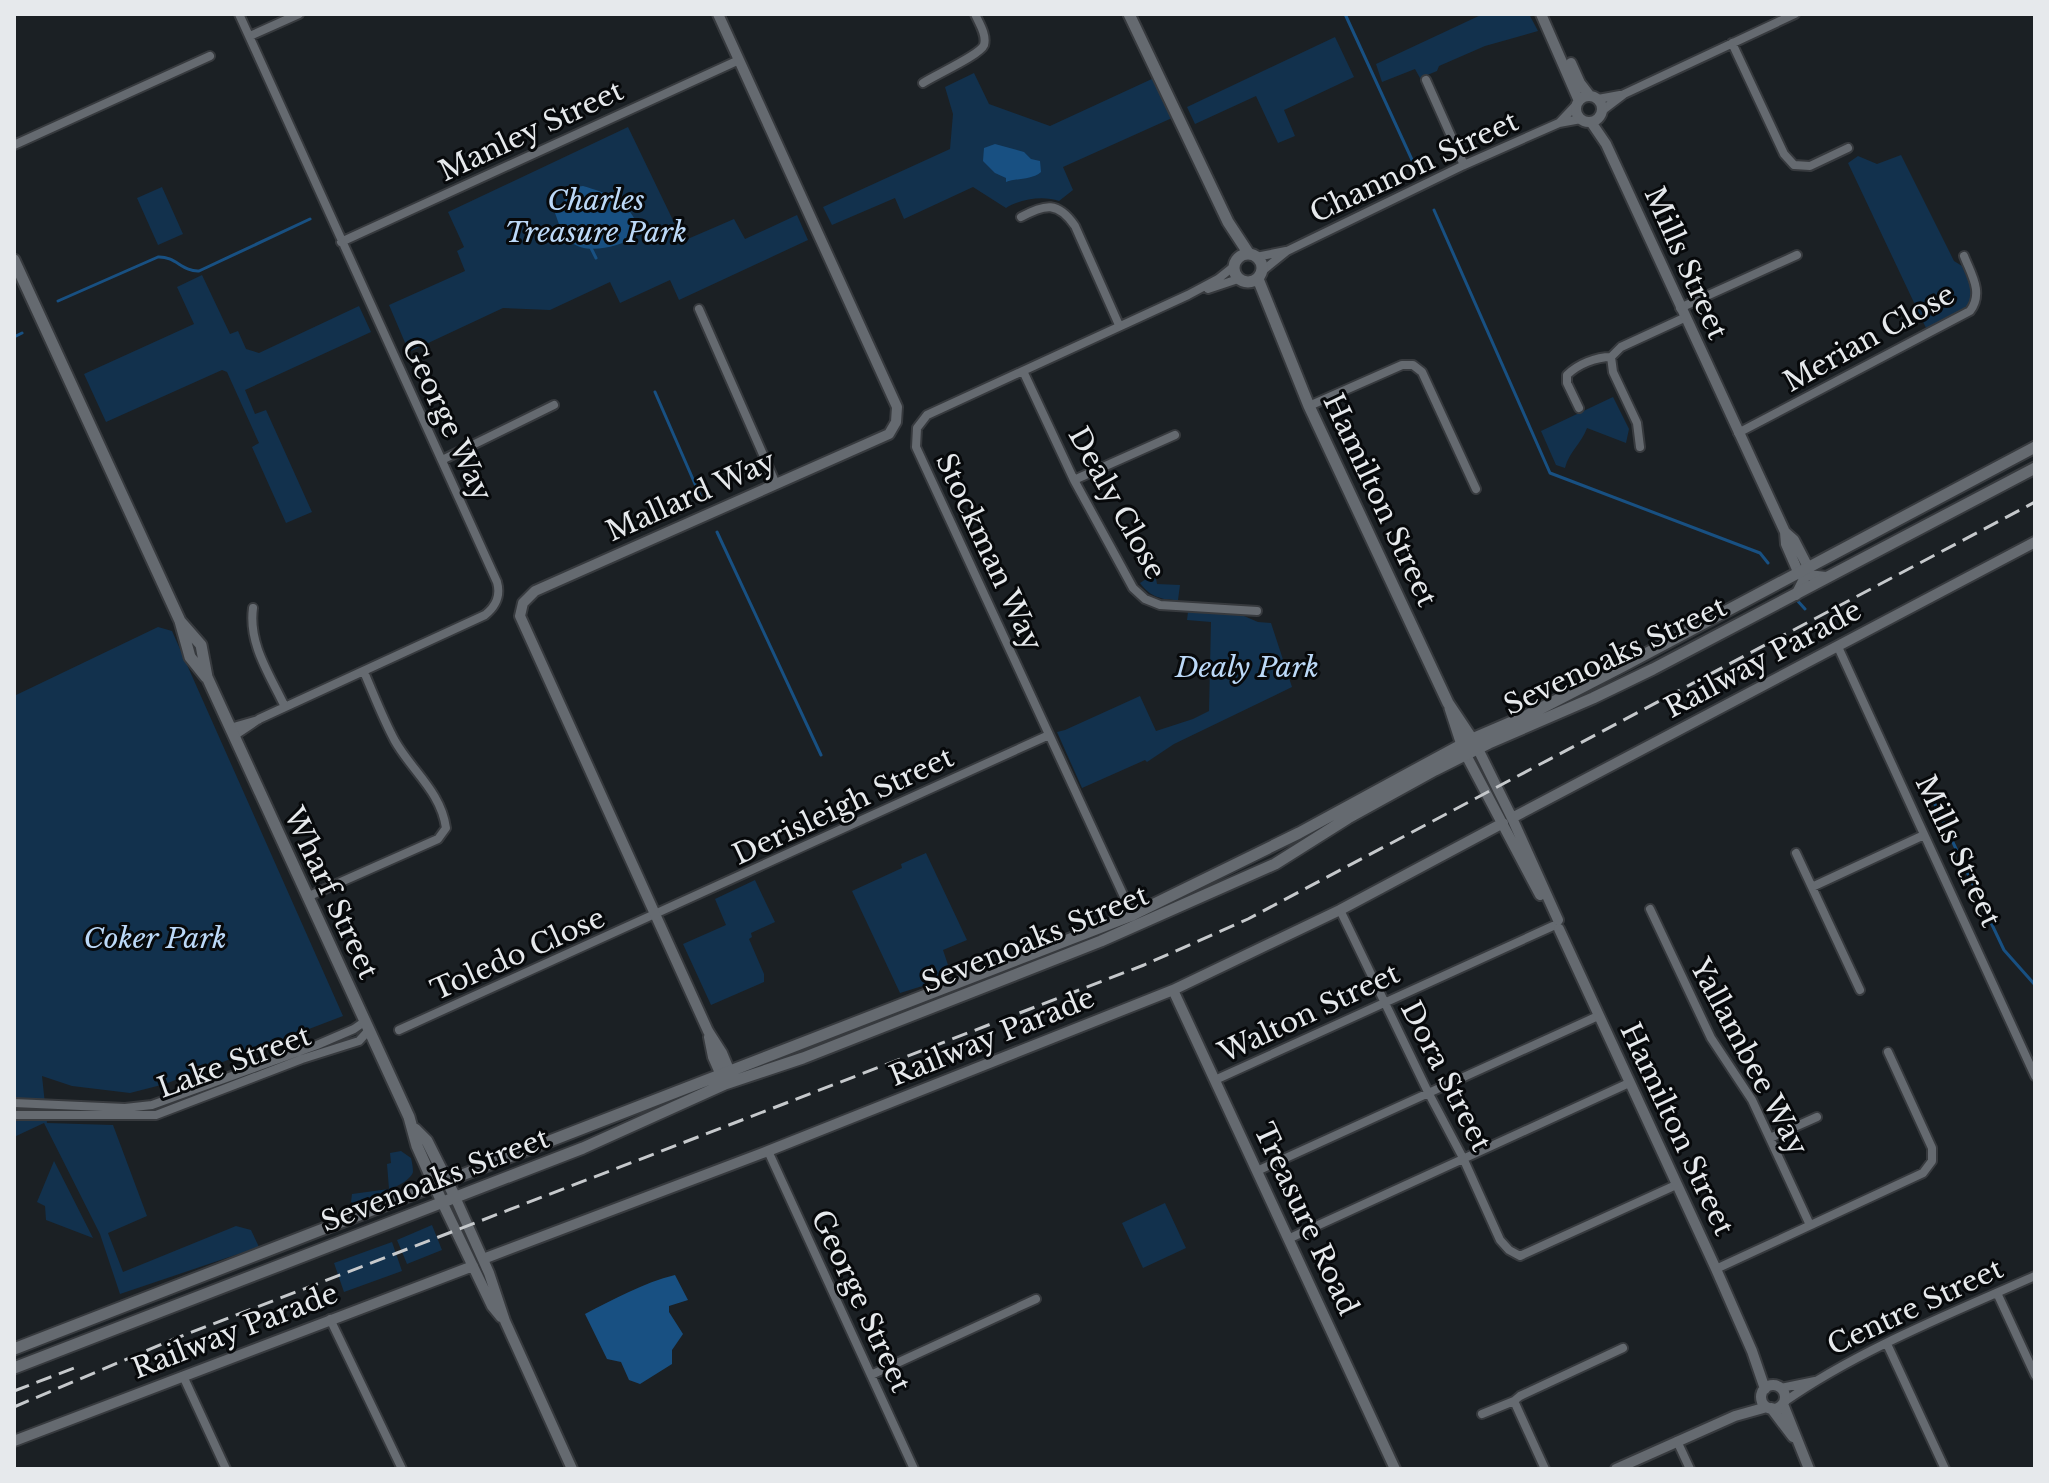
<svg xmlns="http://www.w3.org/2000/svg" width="2049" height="1483" font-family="'Libre Baskerville',serif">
<rect width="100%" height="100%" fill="#1b2024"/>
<path fill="#12314d" d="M1483,14h46l9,17 -53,15 -46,20 -2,5 -17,7 -5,-9 -33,13 -6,-18z
M1335,37l19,40 -70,33 11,26 -17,7 -22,-47 -61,28 -8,-17z
M974,73l15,31 61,22 104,-48 18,40 -109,49 10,23 -14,11c-16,-6 -39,-2 -53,7l-33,-21 -69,32 -9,-21 -63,27 -9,-18 127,-58 3,-35 -8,-27z
M628,127l55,114 51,-22 11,20 52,-24 11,25 -129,60 -9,-20 -50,23 -10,-21 -60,28 -47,-2 -94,44 -20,-47 76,-34 -8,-20 7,-4 -16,-35z
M1901,155l53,106 8,5 12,27 -6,14 -42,21 -78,-165 10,-7 19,8z
M162,187l21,47 -25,11 -21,-47z
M202,275l28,59 8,-3 8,18 13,4 100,-47 12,26 -126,58 10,24 11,-4 46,102 -26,11 -34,-76 7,-4 -32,-71 -5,-2 -116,52 -22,-48 110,-50 -17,-37z
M1613,397l16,32 -3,14 -39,-15c-6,16 -18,24 -22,40l-9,-3 -15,-34z
M1155,573l2,11 23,1 -2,15c-16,0 -28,-3 -38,-17z
M1188,612l49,1 21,9 13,1 21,64 -118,57 -27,18 -2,-2 -63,28 -25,-56 8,-2 75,-34 16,35 37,-12 16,-8 2,-89 -24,-2z
M158,627l14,4 171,385 -178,68 -35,9 -58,-7 -30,-10 5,47 66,2 34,91 -39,17 15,39 113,-46 15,4 8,17 -139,47 -20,-60 -56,-111 -30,14v-441z
M926,853l41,87 -24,10 5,15 -7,4 4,10 -45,14 -48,-102 50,-23 -1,-4z
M755,880l20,42 -24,11 1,4 -3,2 15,35v8l-53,23 -28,-61 43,-19 -11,-26z
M401,1151l10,7c1,4 2,10 2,14 -3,13 -45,26 -58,32l-4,-2 1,-8 37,-5 -2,-25 4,-1 -1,-10z
M54,1161l39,77 -47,-18 -1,-14 -8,-4z
M1165,1203l21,45 -43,20 -21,-45z
M432,1225l10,25 -35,14 -10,-24z
M392,1242l10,29 -58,21 -10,-29z"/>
<path fill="#185082" d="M995,144l29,8 7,7 9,2 1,11c-9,8 -25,6 -35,10v-4l-11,-5 -12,-12 1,-13z
M583,186c24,7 44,14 54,38l-3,13c-15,10 -48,18 -63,5 -9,-7 -12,-18 -16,-29l13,-17 -5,-7z
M675,1275l13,25 -19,6v6l14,22 -11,16v14l-32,20 -11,-4 -8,-18 -14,-3 -22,-45c29,-15 58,-31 90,-39z"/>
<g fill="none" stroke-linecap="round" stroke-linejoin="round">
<path stroke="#185082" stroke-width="3" d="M1345,14l68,148
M1434,210l116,263 210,80 8,10
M555,237l8,-4
M591,248l5,10
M58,301l100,-44c17,-1 25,15 41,14l111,-52
M14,337l8,-4
M655,392l47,108
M717,532l104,223
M1796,599l9,10
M1931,796l73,154 31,35"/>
<g stroke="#373a3e" stroke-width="12">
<path id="minor" d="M250,36l49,-22
M1732,43l52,111 10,11 16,1 38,-18
M1426,80l38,85
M923,83c12,-8 57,-28 61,-38 3,-10 -5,-22 -9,-31
M1598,99l22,-4
M1603,110l21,-16 171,-80
M1560,122l16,-17
M14,145l196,-89
M1021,217c24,-13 37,-16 54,9l44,99
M341,242l398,-182
M1256,257l30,-6
M1261,272l26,-21 177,-86 95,-42 22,-4
M1208,289l30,-10
M1680,308l117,-53
M699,309l77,175
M1023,371l51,109 59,108 12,11 15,6 97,6
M1309,406l93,-41h11l9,7 54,117
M1579,408l-12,-25v-8c11,-11 29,-18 44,-18
M1738,433l232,-122c14,-18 1,-37 -6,-55
M1640,447l-3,-24 -24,-51 -2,-15 10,-10 63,-29
M442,460l112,-55
M1074,480l101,-45
M253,608c-5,36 17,67 32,99
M1838,647l197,429
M230,728l28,-8
M234,736l25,-17 226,-104c11,-9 16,-19 12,-33l-258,-568
M1796,853l64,137
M1812,887l112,-52
M307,897l131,-58 8,-11c-5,-36 -34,-57 -51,-87 -12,-22 -21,-46 -31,-69
M1650,909l61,129 41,62 58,125
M1340,910l88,182 35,66 37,82 9,10 11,6 156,-71
M1133,916l-217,-469 1,-19 10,-13 261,-120 30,-16 15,-12
M399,1030l650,-295
M1215,1080l338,-154
M14,1103l111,5 27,-3 165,-60 37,-16 10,-7
M14,1115h142l146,-56 57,-18 9,-10
M1770,1138l47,-21
M768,1151l146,318
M1257,1171l341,-155
M1288,1239l341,-156
M1716,1269l207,-96 9,-12v-13l-44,-96
M1997,1293l38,82
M330,1319l72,150
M1887,1344l58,125
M871,1375l165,-76
M183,1376l43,93
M1781,1388l34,-7
M1514,1401l31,68
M1784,1402c74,-52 168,-89 251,-126
M1482,1414l32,-13 6,-5 103,-48
M1677,1441l13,28"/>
</g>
<g stroke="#373a3e" stroke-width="14">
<path id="tertiary" d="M718,14l179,393 -1,15 -7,12 -354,157 -12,12 -3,13 188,415 14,22 10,24
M1541,14l38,87
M1571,63l9,20 10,13
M1576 109a13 13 0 1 1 26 0a13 13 0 1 1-26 0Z
M1591,122l15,22 179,388 1,12 13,30 27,3
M1785,532l9,8 15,29 -13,26
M1478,749l34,69 46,102
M1466,755l74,140
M1512,818l523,-276
M1559,929l157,340 36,82 13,38
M1173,990l222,479
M709,1037l4,20 11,25
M455,1197l34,76 16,48 67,148
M442,1202l50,104 9,11
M483,1259l285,-108 405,-161 167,-80 163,-87
M1761 1397a12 12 0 1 1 24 0a12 12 0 1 1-24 0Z
M1783,1404l26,65
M1771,1408l22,29
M14,1441l459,-175
M1616,1469l119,-53 32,-9"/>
</g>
<g stroke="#373a3e" stroke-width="15">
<path id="secondary" d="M1129,14l99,208 21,32
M1234 268a14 14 0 1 1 28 0a14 14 0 1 1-28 0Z
M14,260l166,361 10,36 16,20
M1258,279l51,127 139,297 28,42
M180,621l21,24 6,32 202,440 8,29 25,56
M1450,708l13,40
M415,1129l12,12 28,56
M14,1349l1118,-434 167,-82 173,-94 56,-24 95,-49 412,-219
M14,1368l569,-220 142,-64 78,-26 298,-117 174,-77 73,-46 87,-48 54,-27 104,-45 60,-29 382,-201"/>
</g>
<use href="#minor" stroke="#656a70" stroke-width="8"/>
<use href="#tertiary" stroke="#656a70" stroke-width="10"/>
<use href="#secondary" stroke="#656a70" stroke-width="11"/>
<path stroke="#c6c9cc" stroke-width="3" stroke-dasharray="16 8" stroke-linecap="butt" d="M14,1391l63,-24
M14,1407l160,-68 970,-374 104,-46 787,-417"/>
</g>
<g text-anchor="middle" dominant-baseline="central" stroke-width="6" stroke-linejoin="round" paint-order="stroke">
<g font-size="28" fill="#e6e9ec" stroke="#07090b">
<text transform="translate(531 131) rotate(-25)">Manley Street</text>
<text transform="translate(1414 167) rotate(-25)">Channon Street</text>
<text transform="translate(1686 263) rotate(66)">Mills Street</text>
<text transform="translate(1869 338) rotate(-29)">Merian Close</text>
<text transform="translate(447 420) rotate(65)">George Way</text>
<text transform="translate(691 496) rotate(-24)">Mallard Way</text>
<text transform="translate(1380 500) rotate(65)">Hamilton Street</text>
<text transform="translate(1117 503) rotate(61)">Dealy Close</text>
<text transform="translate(989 552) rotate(65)">Stockman Way</text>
<text transform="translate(1615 656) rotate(-25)">Sevenoaks Street</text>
<text transform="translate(1763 659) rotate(-28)">Railway Parade</text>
<text transform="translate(843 806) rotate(-25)">Derisleigh Street</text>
<text transform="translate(1958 851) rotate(65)">Mills Street</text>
<text transform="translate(331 893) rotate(65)">Wharf Street</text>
<text transform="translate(1035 939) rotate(-22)">Sevenoaks Street</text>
<text transform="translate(518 954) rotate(-24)">Toledo Close</text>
<text transform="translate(1309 1013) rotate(-25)">Walton Street</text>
<text transform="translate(992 1037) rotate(-22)">Railway Parade</text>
<text transform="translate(1749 1057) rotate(62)">Yallambee Way</text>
<text transform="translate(234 1062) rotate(-20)">Lake Street</text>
<text transform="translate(1446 1076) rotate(63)">Dora Street</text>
<text transform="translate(1677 1129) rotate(65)">Hamilton Street</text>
<text transform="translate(435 1180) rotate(-21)">Sevenoaks Street</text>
<text transform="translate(1306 1219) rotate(65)">Treasure Road</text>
<text transform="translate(861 1301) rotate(65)">George Street</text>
<text transform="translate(1915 1307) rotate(-25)">Centre Street</text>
<text transform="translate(235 1331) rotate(-21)">Railway Parade</text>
</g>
<g font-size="28" font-style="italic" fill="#bcd9f8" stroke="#07090b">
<text x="596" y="200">Charles<tspan x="596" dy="32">Treasure Park</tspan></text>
<text x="1247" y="667">Dealy Park</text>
<text x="155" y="938">Coker Park</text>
</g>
</g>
<rect width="2049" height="1483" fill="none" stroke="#e6e9ec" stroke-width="32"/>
</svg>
